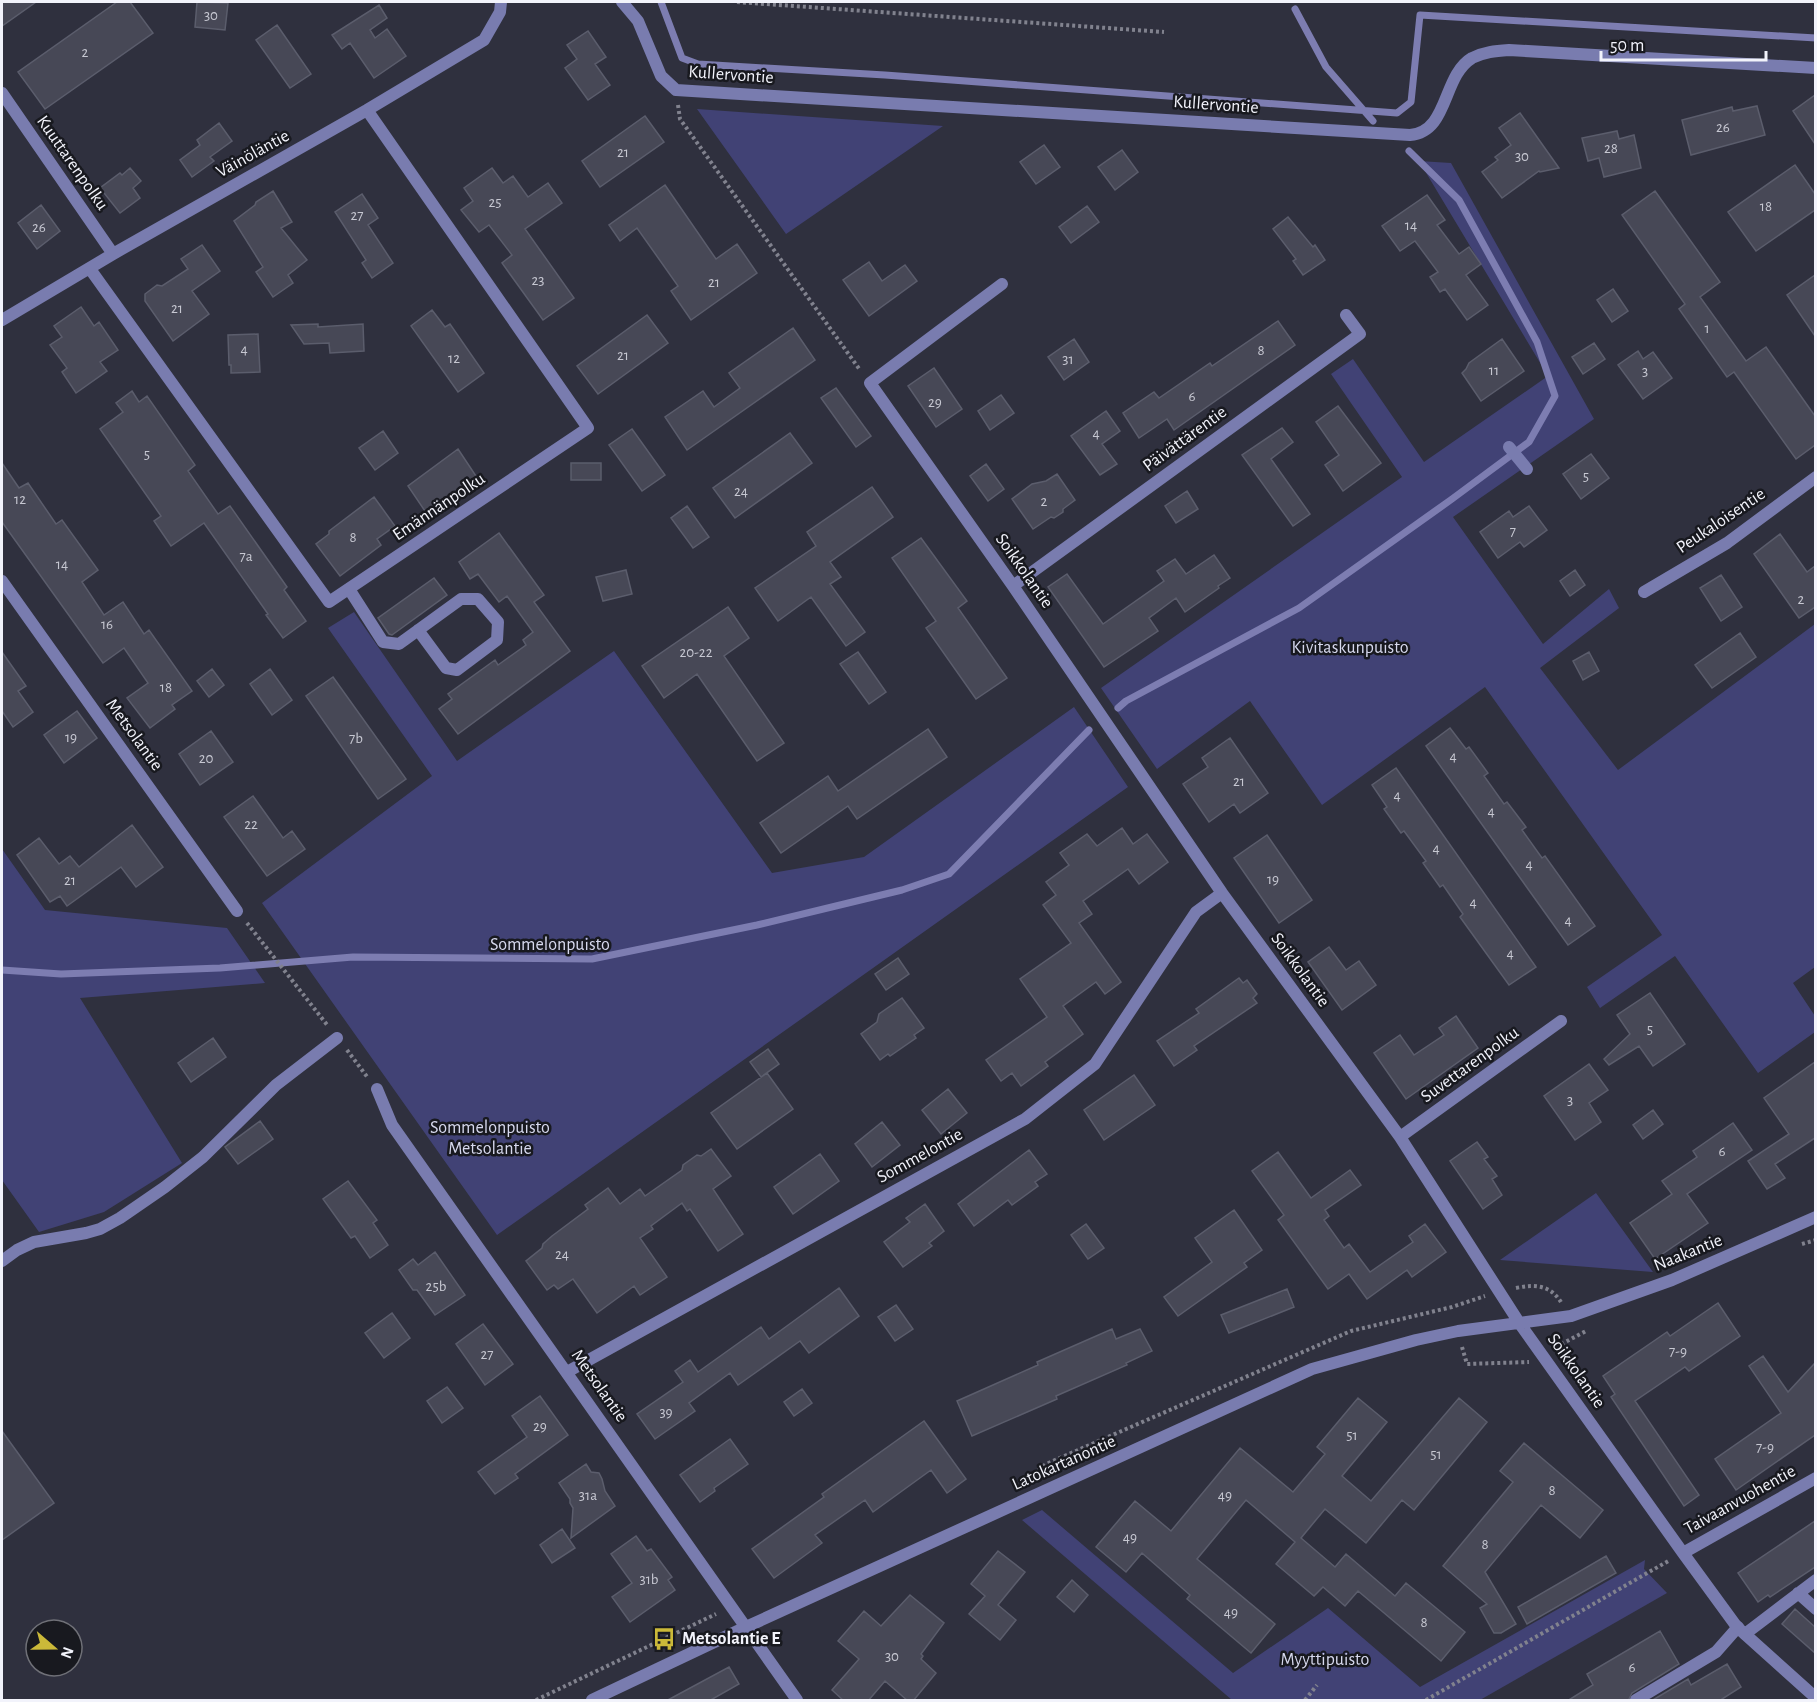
<svg xmlns="http://www.w3.org/2000/svg" width="1817" height="1702" font-family="'Alegreya Sans',sans-serif">
<rect width="100%" height="100%" fill="#2f303e"/>
<path fill="#414275" d="M697,109l246,17 -157,108z
M1419,161l32,2 143,256 -141,98 90,127 66,-55 10,19 -79,60 78,102 197,-146v343l-22,16 22,33v16l-57,41 -83,-117 -75,52 -13,-21 75,-52 -177,-248 -163,118 -72,-104 -93,68 -56,-81 301,-211 -71,-103 22,-15 71,103 124,-86z
M354,612l103,149 157,-110 158,222 92,-16 210,-150 54,80 -631,448 -235,-332 170,-127 -104,-148z
M2,849l43,61 182,18 38,55 -185,15 102,165 -78,49 -65,20 -37,-52z
M1596,1193l57,79 -153,-12z
M1042,1510l191,163 95,-65 92,79 225,-127 -1,9 23,24 -187,107h-248l-210,-180z"/>
<g fill="none" stroke-linecap="round" stroke-linejoin="round">
<path stroke="#7d7db1" stroke-width="7" d="M661,2l21,56 16,6 187,11 512,38 14,-11 9,-87 396,23
M1295,9l31,58 47,54
M1118,708l8,-7 173,-93 153,-109 77,-57 26,-46 -18,-54 -78,-142 -50,-49
M2,970l59,4 159,-6 133,-11 239,2 165,-34 145,-35 47,-16 140,-144"/>
</g>
<path fill="#474856" stroke="#5b5d6c" stroke-width="1.5" d="M2,2h34l-34,24z
M117,2h13l23,31 -108,76 -27,-37z
M197,2l31,1 -3,27 -30,-3z
M379,5l8,13 -17,12 5,8 12,-9 19,27 -32,22 -24,-35 -8,6 -10,-14z
M277,25l34,49 -21,14 -34,-48z
M588,31l18,26 -11,7 15,21 -22,15 -23,-32 12,-9 -10,-14z
M1815,95v49l-22,-33z
M1757,106l8,29 -74,20 -9,-35 50,-13 1,4z
M1520,113l39,55 -19,4 -1,-1 -37,27 -20,-26 16,-12 -3,-3 16,-12 -12,-17z
M645,116l19,26 -64,45 -18,-26z
M219,123l13,18 -22,16 4,4 -22,16 -12,-17 20,-15 -3,-5z
M1617,131l2,8 15,-4 7,33 -37,9 -5,-19 -11,3 -6,-23z
M1044,145l16,22 -24,17 -16,-22z
M1122,150l16,22 -23,18 -17,-23z
M1795,165l20,29v16l-59,41 -28,-39z
M130,168l11,13 -8,7 7,10 -20,15 -20,-25 20,-15 2,2z
M492,168l11,15 10,-7 15,21 20,-14 14,20 -37,26 49,69 -31,22 -41,-57 10,-8 -23,-30 -10,7 -18,-22 12,-9 -9,-13z
M665,185l51,74 21,-15 20,29 -66,47 -20,-29 7,-5 -41,-58 -17,13 -11,-16z
M273,191l19,31 -11,6 26,32 -19,15 5,8 -20,14 -17,-25 7,-5 -29,-46 21,-16 1,-3z
M1655,191l65,91 -20,15 46,64 20,-14 49,69v29l-19,14 -62,-87 -7,5 -48,-68 6,-5 -63,-89z
M362,194l16,24 -10,7 25,38 -21,15 -10,-15 4,-3 -31,-48z
M1427,195l18,25 -8,5 22,29 10,-7 12,17 -15,11 22,30 -21,15 -22,-31 -5,3 -10,-15 8,-5 -23,-31 -15,10 -18,-25z
M41,205l19,26 -23,18 -19,-26z
M1087,206l12,16 -28,21 -12,-16z
M1288,217l25,30 2,-2 10,15 -22,15 -10,-14 3,-2 -23,-30z
M202,245l18,26 -28,20 17,23 -36,27 -28,-40v-7l12,-9 5,1 26,-17 -7,-10z
M869,262l13,19 23,-16 12,16 -48,35 -26,-36z
M1815,275v61l-28,-41z
M1613,289l15,22 -16,11 -15,-22z
M81,307l13,19 5,-4 19,28 -18,12 7,9 -31,22 -14,-21 5,-4 -17,-23 12,-8 -8,-11z
M432,310l13,17 5,-3 34,49 -26,19 -47,-66z
M647,315l21,28 -70,51 -21,-28z
M1278,321l17,24 -121,85 -7,-11 -28,19 -16,-25 31,-21 5,6 51,-35 2,3z
M318,324v3l45,-3 1,27 -34,2 -1,-10 -25,1 -13,-19z
M793,328l22,32 -128,90 -22,-33 38,-26 11,16 26,-19 -11,-15z
M258,334l2,38 -29,1v-8h-2l-1,-30z
M1074,339l15,23 -25,18 -16,-23z
M1502,339l22,32 -43,30 -19,-28 4,-4 3,-6z
M1594,343l11,16 -22,15 -11,-17z
M1638,351l5,8 10,-7 19,26 -29,21 -25,-34z
M934,368l28,41 -26,18 -28,-41z
M836,388l35,48 -15,11 -35,-49z
M132,391l7,11 8,-6 48,69 -7,6 30,43 12,-8 57,81 -3,3 22,31 -23,17 -17,-23 2,-1 -64,-91 -33,23 -17,-25 7,-5 -61,-87 23,-17 -7,-9z
M1001,395l13,18 -24,17 -12,-19z
M1338,406l43,57 -38,28 -18,-26 14,-10 -23,-33z
M1106,411l14,20 -18,13 15,20 -17,11 -29,-39z
M1282,428l11,14 -22,17 39,55 -17,12 -51,-71z
M632,429l33,46 -23,16 -33,-46z
M383,431l15,22 -23,17 -16,-22z
M790,433l22,30 -77,55 -22,-30z
M458,449l22,33 -51,35 -21,-31z
M1591,454l18,24 -28,21 -18,-25z
M2,463l17,25 9,-5 28,41 6,-4 36,50 -16,12 22,33 19,-13 21,32 5,-4 43,61 -20,14 3,4 -25,19 -23,-30 21,-15 -24,-35 -21,15 -101,-141z
M571,463h30v17h-30z
M986,464l18,25 -16,12 -18,-25z
M1057,474l18,26 -12,9v3l-9,6 -3,-1 -18,12 -21,-30 20,-15 14,-3z
M872,487l21,30 -63,45 11,15 -11,7 35,48 -19,14 -35,-49 -33,24 -23,-33 61,-42 -9,-14z
M1187,491l11,18 -22,14 -11,-17z
M374,497l21,29 -18,13 4,6 -41,31 -24,-32 13,-10v-3z
M687,506l22,31 -16,11 -22,-30z
M1529,506l18,24 -23,17 -4,-5 -22,16 -18,-26 29,-21 4,6z
M499,533l45,62 -10,7 36,49 -112,83 -19,-25 13,-10 -4,-5 47,-34 3,5 28,-20 -3,-5 10,-8 -26,-36 -8,6 -21,-28 -8,5 -11,-17z
M1780,534l27,38 8,-6v41l-16,11 -45,-64z
M921,538l46,63 -9,7 49,70 -31,21 -50,-71 10,-7 -44,-63z
M1214,555l16,23 -12,8 1,2 -34,24 -9,-14 -27,20 9,13 -54,36 -56,-80 19,-13 36,50 61,-43 -7,-10 18,-12 11,15z
M626,570l6,24 -29,7 -7,-24z
M1575,570l10,15 -15,11 -10,-15z
M1721,575l21,32 -21,14 -21,-33z
M434,578l13,17 -55,40 -3,-1 -11,-16z
M728,607l21,31 -25,18 60,87 -27,18 -60,-87 -33,24 -22,-32z
M1740,633l16,24 -44,31 -17,-23z
M2,652l24,34 -8,5 15,21 -20,15 -11,-16z
M858,652l28,40 -17,12 -29,-40z
M1589,652l10,19 -16,9 -10,-19z
M212,669l12,16 -15,12 -12,-16z
M270,669l22,31 -20,15 -22,-31z
M333,677l73,102 -28,20 -72,-103z
M77,711l20,27 -33,25 -20,-28z
M1450,728l16,21 3,-2 19,26 -4,3 20,28 3,-2 19,25 -4,3 20,28 3,-2 50,70 -27,19 -142,-199z
M928,729l19,28 -90,62 -9,-13 -67,47 -21,-30 68,-47 10,15z
M211,731l22,31 -33,23 -21,-31z
M1230,738l38,55 -28,20 -6,-9 -25,18 -26,-38 25,-17 -6,-9z
M1396,768l140,199 -27,18 -49,-68 3,-3 -20,-29 -3,2 -17,-24 3,-2 -22,-30 -3,2 -17,-24 3,-2 -15,-22z
M253,796l30,42 9,-7 13,18 -38,27 -43,-59z
M132,825l31,42 -27,20 -15,-20 -54,39 -7,-10 -10,6 -33,-47 22,-17 20,26 11,-8 9,11z
M1122,828l11,16 14,-10 21,28 -29,22 -11,-15 -45,32 9,13 -13,9 42,59 -16,12 -9,-12 -33,24 20,28 -38,28 3,4 -27,20 -9,-13 -11,8 -15,-21 61,-43 -27,-38 51,-36 -28,-38 13,-10 -10,-13 23,-17 -9,-12 27,-19 10,12z
M1267,835l45,65 -33,23 -45,-65z
M1329,947l17,23 13,-9 17,24 -34,25 -34,-48z
M898,958l11,16 -23,16 -11,-16z
M1239,978l4,5 4,-3 10,14 -4,4 4,5 -63,43 3,4 -23,16 -17,-25 42,-28 -3,-4z
M1650,993l35,51 -32,22 -14,-20 -30,19 -5,-6 26,-25 -13,-19z
M902,998l22,30 -10,7 2,3 -26,18 -2,-2 -8,6 -19,-26 16,-12 2,-8z
M1456,1016l22,32 -72,51 -32,-46 26,-18 14,20 30,-20 -5,-7z
M213,1038l13,19 -35,25 -13,-19z
M768,1049l11,15 -18,13 -11,-15z
M1815,1062v76l-40,26 10,14 -18,11 -19,-28 41,-27 -25,-36z
M1589,1064l19,26 -19,13 12,19 -26,18 -31,-44z
M767,1073l26,36 -56,40 -26,-36z
M1134,1075l21,30 -51,35 -20,-30z
M948,1089l19,24 -26,21 -19,-24z
M1653,1110l10,14 -20,15 -10,-14z
M260,1121l13,18 -35,25 -13,-17z
M882,1122l18,23 -28,22 -17,-23z
M1733,1123l19,27 -65,44 21,29 -53,36 -25,-36 42,-29 -10,-13 35,-24 -4,-6z
M1477,1142l11,15 -4,2 13,17 -5,3 10,16 -19,14 -33,-48z
M711,1149l20,27 -18,13 30,45 -25,17 -28,-42 -3,2 -5,-8 -31,23 2,3 -13,9 27,39 -27,18 -6,-9 -37,27 -24,-34 -15,10 -4,-4 -7,5 -21,-29 16,-13 1,-4 9,-8 36,-27 -3,-4 23,-17 12,16 20,-15 5,7 37,-26 1,-5 14,-10 4,1z
M1029,1150l18,24 -12,8 3,4 -26,19 -4,-5 -34,26 -16,-22z
M1278,1152l33,46 39,-28 11,15 -36,25 4,6 -5,4 20,28 5,-4 21,28 43,-30 -4,-6 16,-12 21,28 -34,25 -5,-7 -40,29 -18,-25 -21,15 -50,-69 6,-5 -32,-44z
M820,1154l19,27 -46,33 -19,-27z
M348,1181l29,39 -4,3 15,22 -18,13 -15,-22 -4,2 -28,-39z
M925,1204l19,27 -15,12 3,3 -29,21 -19,-25 26,-20 -4,-4z
M1234,1210l28,40 -18,13 3,4 -69,49 -14,-19 48,-35 -17,-24z
M1086,1224l18,24 -16,11 -17,-24z
M435,1252l30,43 -30,20 -18,-25h-4l-14,-20 14,-11 5,6z
M839,1288l20,28 -50,37 -9,-12 -62,44 -8,-12 -41,30 6,8 -40,28 -18,-25 46,-32 -8,-11 15,-11 8,12 63,-45 8,12z
M1287,1289l7,18 -65,26 -8,-18z
M1718,1303l22,33 -51,35 -4,-4 -50,34 64,94 -15,11 -73,-109 4,-3 -12,-18 64,-44 3,4z
M896,1305l17,24 -18,12 -17,-24z
M392,1313l18,25 -26,20 -19,-25z
M483,1324l30,40 -28,21 -29,-41z
M1112,1329l4,10 24,-10 12,22 -26,12 1,2 -71,31 1,3 -85,37 -15,-35 81,-36 -1,-3z
M1763,1356l25,36 27,-29v72l-79,55 -21,-31 66,-46 -32,-47z
M447,1387l16,21 -21,15 -15,-22z
M802,1389l10,14 -18,13 -10,-14z
M540,1396l28,39 -53,39 3,4 -23,16 -17,-22 49,-35 -15,-21z
M1358,1398l29,24 -45,54 29,25 88,-103 28,24 -73,88 -12,-10 -36,43 -41,-34 -24,29 34,29 11,-13 49,42 11,-13 59,49 -24,29 -83,-70 -13,15 -22,-19 -9,9 -38,-32 19,-22 -49,-42 -49,59 78,65 -24,29 -64,-54 3,-4 -48,-42 -16,19 -30,-25 39,-46 36,30 69,-83 53,44 32,-38 -8,-7z
M924,1421l42,58 -19,14 -16,-23 -58,42 -8,-12 -50,35 7,8 -48,35 -22,-29 72,-52 -2,-3z
M2,1431l52,72 -52,37z
M730,1439l18,25 -34,24 1,3 -15,11 -20,-27z
M1524,1443l79,67 -23,28 -39,-33 -56,67 31,52 -15,9h-7l-14,-25 7,-4 -44,-38 70,-84 -13,-11z
M586,1464l5,8 8,1 3,6 3,12 10,15 -44,32 2,-30 -3,-5v-4l-11,-16z
M1815,1521v46l-45,30 -2,-2 -10,7 -20,-29z
M562,1529l13,19 -23,15 -12,-18z
M636,1536l11,15 4,-2 21,28 -4,3 7,10 -45,32 -18,-25 20,-14 -21,-29z
M998,1551l27,21 -27,33 18,15 -16,20 -31,-26 16,-18 -14,-12z
M1606,1556l10,17 -89,51 -9,-17z
M1072,1580l16,15 -14,17 -17,-15z
M910,1595l34,28 -23,31 2,2 -2,3 15,14 -23,28h-5l-23,-20 -17,20h-24l-12,-11 27,-31 -21,-18 26,-30 17,15z
M1795,1609l20,18v26l-33,-29z
M1660,1631l19,33 -47,29 -4,8h-61l26,-16 -6,-11z
M1727,1664l14,23 -22,14h-68l37,-22 3,6z
M729,1667l10,17 -30,17h-43z"/>
<g fill="none" stroke-linecap="round" stroke-linejoin="round">
<path stroke="#81828e" stroke-width="4" stroke-dasharray="3 3" stroke-linecap="butt" d="M737,2l427,30
M678,105l2,14 180,251
M247,923l81,103
M347,1050l21,28
M1802,1244l14,-4
M1516,1288c19,-4 34,-3 45,14
M1462,1347l5,17 62,-2
M1556,1347l30,-16
M1029,1478l17,-14 305,-133 101,-24 33,-11
M536,1700l180,-86
M1305,1700l12,-15
M1426,1700l244,-140"/>
<path stroke="#797caf" stroke-width="12" d="M1509,447l18,22
M349,589l34,53 16,2 62,-45h17l20,23 -1,18 -40,30 -11,-2 -28,-38
M2,1261l15,-11 17,-8 52,-9 14,-4 20,-11 45,-31 38,-30 73,-72 61,-47
M1798,1593l18,16
M1745,1634l71,-54
M1636,1700l80,-48 22,-25"/>
<path stroke="#797caf" stroke-width="12" d="M622,2l16,19 23,55 15,14 734,45c39,-3 32,-59 62,-77 12,-6 23,-7 37,-8l307,18
M2,93l111,161
M90,269l239,333 259,-174 -221,-318
M1002,284l-132,99 143,203 209,307 178,244 120,187 163,229 54,74 79,71
M2,320l111,-66 254,-144 117,-70 16,-28 1,-10
M2,581l235,330
M1013,586l347,-252 -14,-19
M1644,592l83,-49 89,-66
M377,1089l15,36 405,575
M1400,1137l161,-116
M567,1372l458,-253 70,-55 101,-152 26,-19
M1683,1553l133,-75
M592,1700l154,-73 566,-258 104,-29 42,-9 113,-15 101,-36 144,-63"/>
</g>
<defs>
<g id="bus-bare" transform="scale(1.8)"><path d="M-5-6H5V4H4V6H2V4H-2V6H-4V4H-5ZM-3.5-4V0h7V-4ZM-3.5 1.2v1.5H-2V1.2ZM2 1.2v1.5H3.5V1.2Z" fill="#cbb939" stroke="#18191f" stroke-width="2.5" paint-order="stroke"/></g>
</defs>
<g fill-rule="evenodd">
<use href="#bus-bare" x="664" y="1639"/>
</g>
<g text-anchor="middle" dominant-baseline="central" stroke-width="5" stroke-linejoin="round" paint-order="stroke">
<g font-size="15" fill="#c7c8d2">
<text x="211" y="15">30</text>
<text x="85" y="52">2</text>
<text x="1723" y="127">26</text>
<text x="1611" y="148">28</text>
<text x="623" y="152">21</text>
<text x="1522" y="156">30</text>
<text x="495" y="202">25</text>
<text x="1766" y="206">18</text>
<text x="357" y="215">27</text>
<text x="1411" y="225">14</text>
<text x="39" y="227">26</text>
<text x="538" y="280">23</text>
<text x="714" y="282">21</text>
<text x="177" y="308">21</text>
<text x="1707" y="328">1</text>
<text x="244" y="349">4</text>
<text x="1261" y="350">8</text>
<text x="623" y="355">21</text>
<text x="454" y="358">12</text>
<text x="1068" y="359">31</text>
<text x="1494" y="370">11</text>
<text x="1645" y="371">3</text>
<text x="1192" y="396">6</text>
<text x="935" y="402">29</text>
<text x="1096" y="433">4</text>
<text x="147" y="454">5</text>
<text x="1586" y="476">5</text>
<text x="741" y="491">24</text>
<text x="20" y="499">12</text>
<text x="1044" y="501">2</text>
<text x="1513" y="531">7</text>
<text x="353" y="537">8</text>
<text x="246" y="556">7a</text>
<text x="62" y="564">14</text>
<text x="1801" y="599">2</text>
<text x="107" y="624">16</text>
<text x="696" y="652">20-22</text>
<text x="166" y="687">18</text>
<text x="71" y="737">19</text>
<text x="356" y="738">7b</text>
<text x="1453" y="756">4</text>
<text x="206" y="758">20</text>
<text x="1239" y="781">21</text>
<text x="1397" y="795">4</text>
<text x="1491" y="811">4</text>
<text x="251" y="824">22</text>
<text x="1436" y="848">4</text>
<text x="1529" y="864">4</text>
<text x="1273" y="879">19</text>
<text x="70" y="880">21</text>
<text x="1473" y="902">4</text>
<text x="1568" y="920">4</text>
<text x="1510" y="953">4</text>
<text x="1650" y="1029">5</text>
<text x="1570" y="1100">3</text>
<text x="1722" y="1151">6</text>
<text x="562" y="1254">24</text>
<text x="436" y="1286">25b</text>
<text x="1678" y="1351">7-9</text>
<text x="487" y="1354">27</text>
<text x="666" y="1412">39</text>
<text x="540" y="1426">29</text>
<text x="1352" y="1435">51</text>
<text x="1765" y="1447">7-9</text>
<text x="1436" y="1454">51</text>
<text x="1552" y="1490">8</text>
<text x="588" y="1495">31a</text>
<text x="1225" y="1495">49</text>
<text x="1130" y="1537">49</text>
<text x="1485" y="1544">8</text>
<text x="649" y="1579">31b</text>
<text x="1231" y="1612">49</text>
<text x="1424" y="1622">8</text>
<text x="892" y="1656">30</text>
<text x="1632" y="1667">6</text>
</g>
<g font-size="18" fill="#f2f3fb" stroke="#18191f">
<text transform="translate(731 75) rotate(4)">Kullervontie</text>
<text transform="translate(1216 105) rotate(4)">Kullervontie</text>
<text transform="translate(253 154) rotate(-29)">Väinöläntie</text>
<text transform="translate(72 163) rotate(55)">Kuuttarenpolku</text>
<text transform="translate(1185 439) rotate(-36)">Päivättärentie</text>
<text transform="translate(439 507) rotate(-34)">Emännänpolku</text>
<text transform="translate(1721 521) rotate(-34)">Peukaloisentie</text>
<text transform="translate(1024 571) rotate(55)">Soikkolantie</text>
<text transform="translate(134 735) rotate(54)">Metsolantie</text>
<text transform="translate(1300 970) rotate(54)">Soikkolantie</text>
<text transform="translate(1470 1065) rotate(-36)">Suvettarenpolku</text>
<text transform="translate(920 1156) rotate(-29)">Sommelontie</text>
<text transform="translate(1688 1253) rotate(-22)">Naakantie</text>
<text transform="translate(1576 1371) rotate(55)">Soikkolantie</text>
<text transform="translate(599 1386) rotate(55)">Metsolantie</text>
<text transform="translate(1064 1463) rotate(-24)">Latokartanontie</text>
<text transform="translate(1740 1500) rotate(-29)">Taivaanvuohentie</text>
</g>
<g font-size="18" fill="#d7d9ee" stroke="#18191f">
<text x="1350" y="648">Kivitaskunpuisto</text>
<text x="550" y="945">Sommelonpuisto</text>
<text x="490" y="1128">Sommelonpuisto<tspan x="490" dy="21">Metsolantie</tspan></text>
<text x="1325" y="1660">Myyttipuisto</text>
</g>
<g font-size="18" font-weight="bold" fill="#f2f3fb" stroke="#18191f" text-anchor="start">
<text x="682" y="1639">Metsolantie E</text>
</g>
</g>
<rect width="1817" height="1702" fill="none" stroke="#f2f3fb" stroke-width="6"/>
<g transform="translate(54 1648) rotate(110)"><circle r="28" fill="#18191f" stroke="#6f7077" stroke-width="1.5"/>
<path d="M0-4.5L10 22L0 15L-10 22Z" fill="#cbb939"/>
<text y="-9" font-size="16" font-weight="bold" text-anchor="middle" fill="#f2f3fb">N</text>
</g>
<path d="M1601 51v9h165v-9" fill="none" stroke="#f2f3fb" stroke-width="3"/>
<text x="1610" y="51" font-size="18" fill="#f2f3fb" stroke="#18191f" stroke-width="4.5" paint-order="stroke">50 m</text>
</svg>
